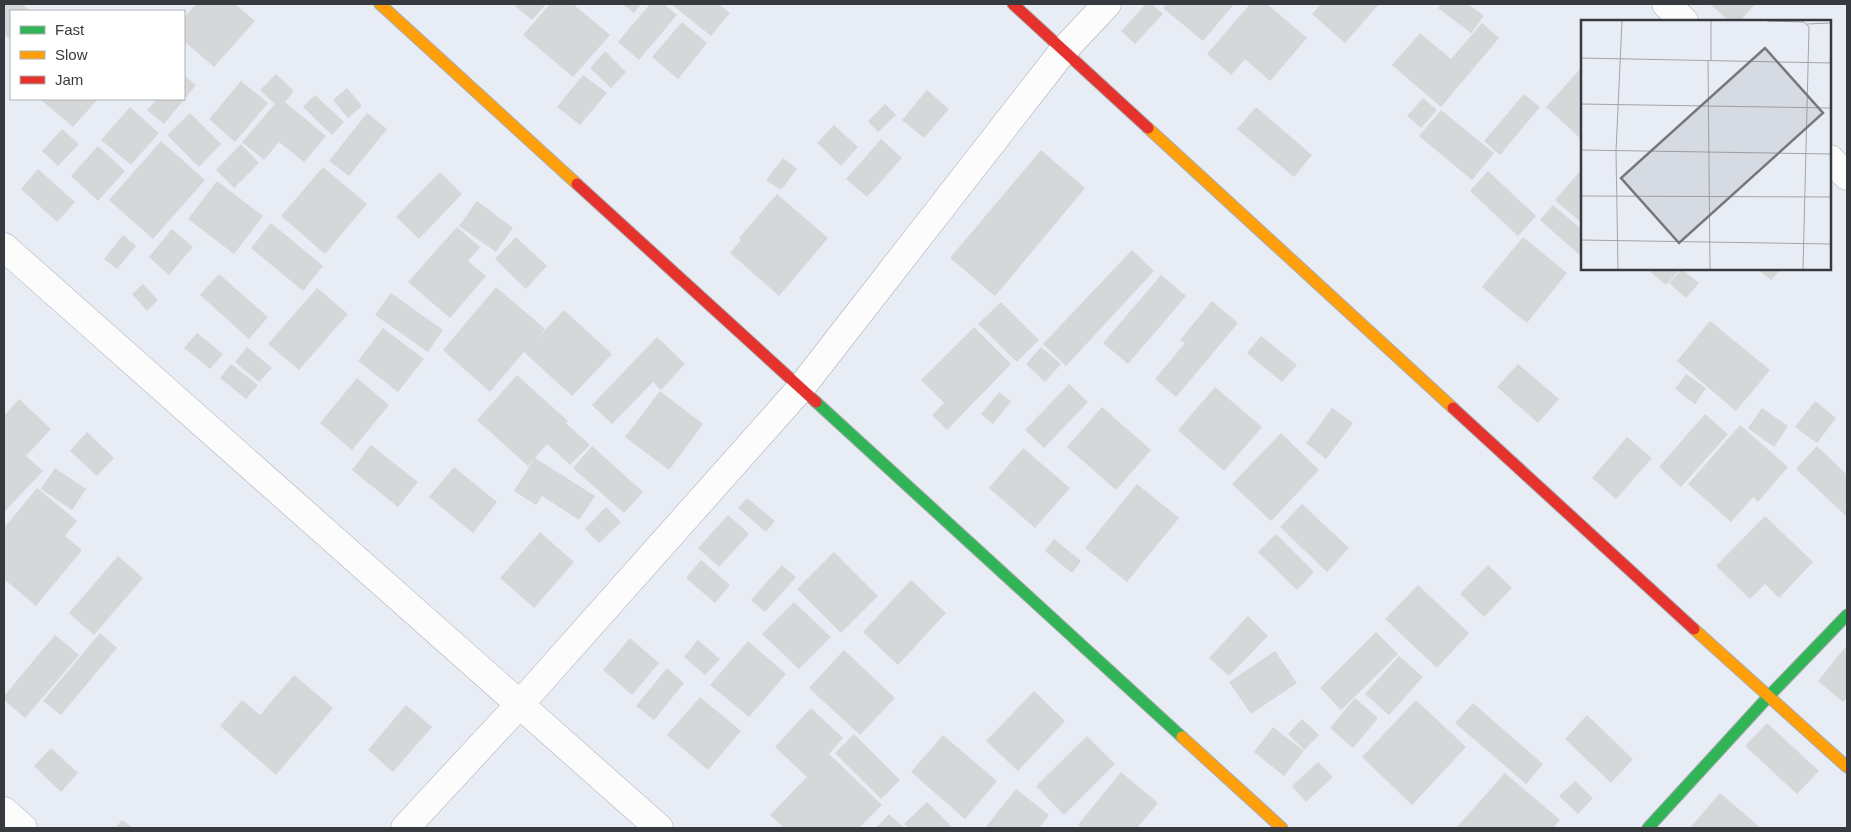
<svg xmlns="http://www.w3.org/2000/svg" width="1851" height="832" font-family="Helvetica,sans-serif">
<rect width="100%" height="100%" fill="#e8ecf4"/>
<path fill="#d5d7d9" d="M4,4h18l8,7h-19v30l-7,-7z
M196,4h39l20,17 -41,46 -30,-26v-23z
M513,4h33l-14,16z
M550,4h23l37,31 -37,42 -50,-42z
M622,4h19l-7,9z
M650,4h14l13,11 -38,45 -21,-18z
M671,4h47l12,9 -19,23z
M1146,4h6l11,10 -28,30 -14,-13z
M1167,4h67l-31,37 -40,-33z
M1250,4h17l40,34 -37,43 -25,-22 -14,16 -24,-21z
M1321,4h58l-34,39 -33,-29z
M1442,4h26l16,12 -13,17 -33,-25z
M1712,4h43l-15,17h-11l-18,-16z
M682,22l25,21 -29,36 -26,-22z
M1482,23l17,15 -58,69 -49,-42 28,-32 31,26z
M605,51l21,21 -15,16 -21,-20z
M1582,67v68l-2,3 -34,-31z
M276,74l18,17 -9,11 41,34 -22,26 -25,-20 -15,18 -22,-18 33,-38 -15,-14z
M184,75l12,10 -32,39 -17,-14 10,-11h27z
M583,75l24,18 -27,32 -23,-18z
M241,81l27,22 -33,39 -26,-23z
M347,88l15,18 -14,12 -15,-18z
M927,90l22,19 -25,29 -22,-18z
M1524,94l16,13 -40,48 -16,-14z
M315,95l29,27 -12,13 -29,-28z
M1423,98l14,12 -16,18 -14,-12z
M40,99h58l-25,28z
M885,104l11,11 -18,17 -10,-11z
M130,107l29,26 -28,32 -30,-25z
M1256,107l56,48 -18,22 -57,-48z
M1441,110l53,43 -22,27 -53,-44z
M190,113l31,31 -22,23 -32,-32z
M367,113l20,16 -38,47 -20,-15z
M834,125l24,22 -17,19 -24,-23z
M62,129l17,15 -21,22 -16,-15z
M881,139l21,19 -35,39 -21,-18z
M161,141l44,39 -52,59 -44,-39z
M241,144l18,19 -25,25 -18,-18z
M98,146l27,25 -27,30 -27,-25z
M1041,150l44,38 -90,108 -45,-38z
M783,158l14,11 -16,21 -15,-10z
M323,167l44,37 -42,50 -44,-38z
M38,169l37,33 -18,20 -36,-33z
M1582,169v54l-27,-23z
M1488,171l48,45 -18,20 -48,-45z
M440,172l22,22 -43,45 -23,-22z
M217,181l46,35 -29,38 -46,-35z
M777,194l51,44 -49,58 -49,-43 11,-13 -2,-2z
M477,201l36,27 -17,24 -37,-26z
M1553,205l29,25v27l-42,-37z
M271,223l52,43 -20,25 -52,-43z
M457,227l23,20 -12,14 18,15 -36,42 -42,-36z
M172,229l21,18 -24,28 -20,-18z
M123,235l13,11 -19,23 -13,-10z
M516,237l31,29 -21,23 -31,-30z
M1523,237l44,36 -40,50 -45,-36z
M1132,250l22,21 -88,95 -23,-22z
M1647,269h33l-14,16z
M1682,269l17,14 -13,15 -17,-15z
M1757,269h24l-10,11z
M219,274l49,43 -19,22 -49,-44z
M1161,275l25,21 -58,68 -25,-21z
M143,284l15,16 -11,11 -15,-17z
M496,287l49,42 -9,11 28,-30 48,44 -40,42 -48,-44 -34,40 -47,-42z
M317,288l31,26 -49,56 -31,-26z
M391,293l52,37 -15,22 -53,-37z
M1212,301l26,22 -62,74 -21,-18 30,-36 -5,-3z
M1001,302l38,38 -22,22 -39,-38z
M1710,321l60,49 -34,41 -59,-50z
M974,327l37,37 -64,66 -15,-15 12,-12 -23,-23z
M383,328l41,31 -26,33 -40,-31z
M197,333l26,21 -13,15 -26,-21z
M1261,336l36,29 -15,17 -35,-29z
M657,337l28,27 -24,26 -8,-8 -41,42 -20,-19z
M247,347l25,21 -13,14 -24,-20z
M1041,347l20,17 -16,18 -19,-18z
M231,364l27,21 -12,14 -26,-21z
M1518,364l41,35 -21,24 -41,-36z
M1686,374l20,14 -11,16 -20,-15z
M517,375l51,46 -2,2 24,22 -20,20 -23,-21 -12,14 60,38 -16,24 -37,-24 -6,9 -22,-14 21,-33 -7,8 -51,-46z
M357,378l32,27 -37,45 -32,-27z
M1069,384l19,18 -44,46 -19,-18z
M1215,387l47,40 -38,44 -46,-41z
M660,391l43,33 -34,46 -44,-33z
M999,392l12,9 -18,23 -12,-10z
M19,399l32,30 -25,27 17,15 -39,41v-96z
M1815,401l21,17 -19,25 -22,-16z
M1102,407l49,43 -35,40 -49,-43z
M1332,408l21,15 -27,36 -20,-16z
M1762,408l26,18 -14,21 -26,-19z
M1705,414l23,20 -47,53 -22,-20z
M1740,425l48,42 -30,35 -5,-5 -22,25 -43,-38z
M87,432l27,26 -17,18 -27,-25z
M1281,433l38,37 -48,51 -39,-37z
M1627,437l25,21 -36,41 -24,-21z
M371,445l47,37 -20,25 -46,-37z
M592,446l51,46 -19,21 -51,-45z
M1817,446l30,29v42l-51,-48z
M1023,448l47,40 -35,40 -46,-40z
M454,467l43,35 -24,31 -44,-36z
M55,468l31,21 -14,21 -31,-21z
M1137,484l42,34 -52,64 -42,-34z
M37,488l40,33 -12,15 17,14 -46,56 -32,-27v-51z
M747,498l28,23 -9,11 -28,-24z
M1302,504l47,44 -22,24 -47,-45z
M606,507l15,15 -22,21 -14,-14z
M728,515l21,19 -30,33 -21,-19z
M1765,516l48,46 -34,36 -14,-14 -15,15 -34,-33z
M540,532l34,30 -40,46 -34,-30z
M1276,534l38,38 -17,18 -39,-38z
M1054,539l27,22 -9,12 -27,-22z
M834,552l44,44 -37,37 -44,-44z
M118,556l25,22 -49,57 -25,-22z
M701,560l29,25 -15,18 -29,-25z
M782,565l14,12 -31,35 -14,-12z
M1488,565l24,23 -28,29 -24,-23z
M911,580l35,33 -48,52 -35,-33z
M1418,585l51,48 -32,35 -52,-49z
M794,602l37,35 -32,32 -37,-35z
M1248,616l20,20 -39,40 -20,-18z
M1376,632l22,22 -57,56 -21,-22z
M100,633l17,15 -56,67 -18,-14z
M55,635l24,20 -54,63 -21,-18v-4z
M630,638l29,25 -27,32 -29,-25z
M698,640l22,19 -15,16 -21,-18z
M748,641l38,33 -37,43 -39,-32z
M1847,645v53l-4,4 -25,-21z
M844,650l51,48 -35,37 -51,-47z
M1275,651l22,32 -46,31 -22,-32z
M1399,656l24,21 -34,38 -24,-21z
M667,668l17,15 -30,37 -18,-14z
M294,675l39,33 -57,67 -56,-49 22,-26 18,15z
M1034,691l31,30 -47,50 -32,-30z
M700,697l41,34 -33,39 -41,-35z
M1355,698l23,20 -25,30 -23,-20z
M1416,700l50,47 -54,58 -50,-48z
M1473,703l70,61 -17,20 -71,-61z
M406,705l26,22 -39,45 -25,-22z
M811,708l32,30 -14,16 53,51 -23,23h-75l-14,-13 37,-38 -32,-30z
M1587,715l46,44 -22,24 -46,-44z
M1302,719l17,16 -15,15 -16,-16z
M1767,723l52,48 -22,23 -52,-48z
M1273,727l31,24 -20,25 -30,-24z
M854,734l46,46 -19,19 -46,-46z
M943,735l54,46 -32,38 -54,-47z
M1087,736l28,28 -51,51 -28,-29z
M51,748l27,25 -17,19 -27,-26z
M1318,762l15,15 -27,25 -14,-16z
M1121,772l37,31 -21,25h-55l-4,-3z
M1505,773l55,47 -7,8h-97z
M1575,781l18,17 -15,16 -19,-18z
M1016,789l33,26 -10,13h-54z
M1720,793l41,35h-71z
M927,802l26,26h-45l-4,-4z
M889,814l15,14h-28z
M122,820l11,8h-18z"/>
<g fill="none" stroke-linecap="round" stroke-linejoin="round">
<g stroke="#a8abb1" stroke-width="29">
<path id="street" d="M1666,4l18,17
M1830,159l17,17
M4,247l655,581
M4,811l19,17
M405,828l115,-124 280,-315 263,-338 44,-47"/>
</g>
<g stroke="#a8abb1" stroke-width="13">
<path id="fast" d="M816,402l366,335
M1648,828l120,-131 79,-82"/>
</g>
<g stroke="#a8abb1" stroke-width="13">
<path id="slow" d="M380,4l197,180
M1148,128l305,280
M1694,629l153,138
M1182,737l100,91"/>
</g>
<g stroke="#a8abb1" stroke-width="13">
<path id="jam" d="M1013,4l135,124
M577,184l239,218
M1453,408l241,221"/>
</g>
<use href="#street" stroke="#fcfcfd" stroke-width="28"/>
<use href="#fast" stroke="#30b455" stroke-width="11"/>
<use href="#slow" stroke="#ff9f0a" stroke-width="11"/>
<use href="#jam" stroke="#e5322d" stroke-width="11"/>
</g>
<g transform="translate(1581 20)">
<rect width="250" height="250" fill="#e8ecf4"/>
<path fill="none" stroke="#a1a4ab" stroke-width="1" d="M186,1l37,1 5,5 -6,242M226,4l24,-1M0,38l250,5M127,40l2,209M130,40v-39M0,84l250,4M0,130l250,4M0,176l250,1M0,220l250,4M37,249l-2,-118 6,-130"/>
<path fill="#74787e" fill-opacity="0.15" stroke="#74787e" stroke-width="2.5" d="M184,28l58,65 -144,130 -58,-65z"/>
<rect width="250" height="250" fill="none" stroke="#36393e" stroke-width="2.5"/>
</g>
<rect width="1851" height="832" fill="none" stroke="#36393e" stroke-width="10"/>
<rect x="10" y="10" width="175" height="90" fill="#ffffff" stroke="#afb0b2"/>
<rect x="20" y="26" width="25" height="8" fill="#30b455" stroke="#afb0b2"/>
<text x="55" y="35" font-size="15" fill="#36393e">Fast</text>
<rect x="20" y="51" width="25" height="8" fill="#ff9f0a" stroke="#afb0b2"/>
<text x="55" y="60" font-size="15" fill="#36393e">Slow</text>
<rect x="20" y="76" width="25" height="8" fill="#e5322d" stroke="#afb0b2"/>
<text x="55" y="85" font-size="15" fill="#36393e">Jam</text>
</svg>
